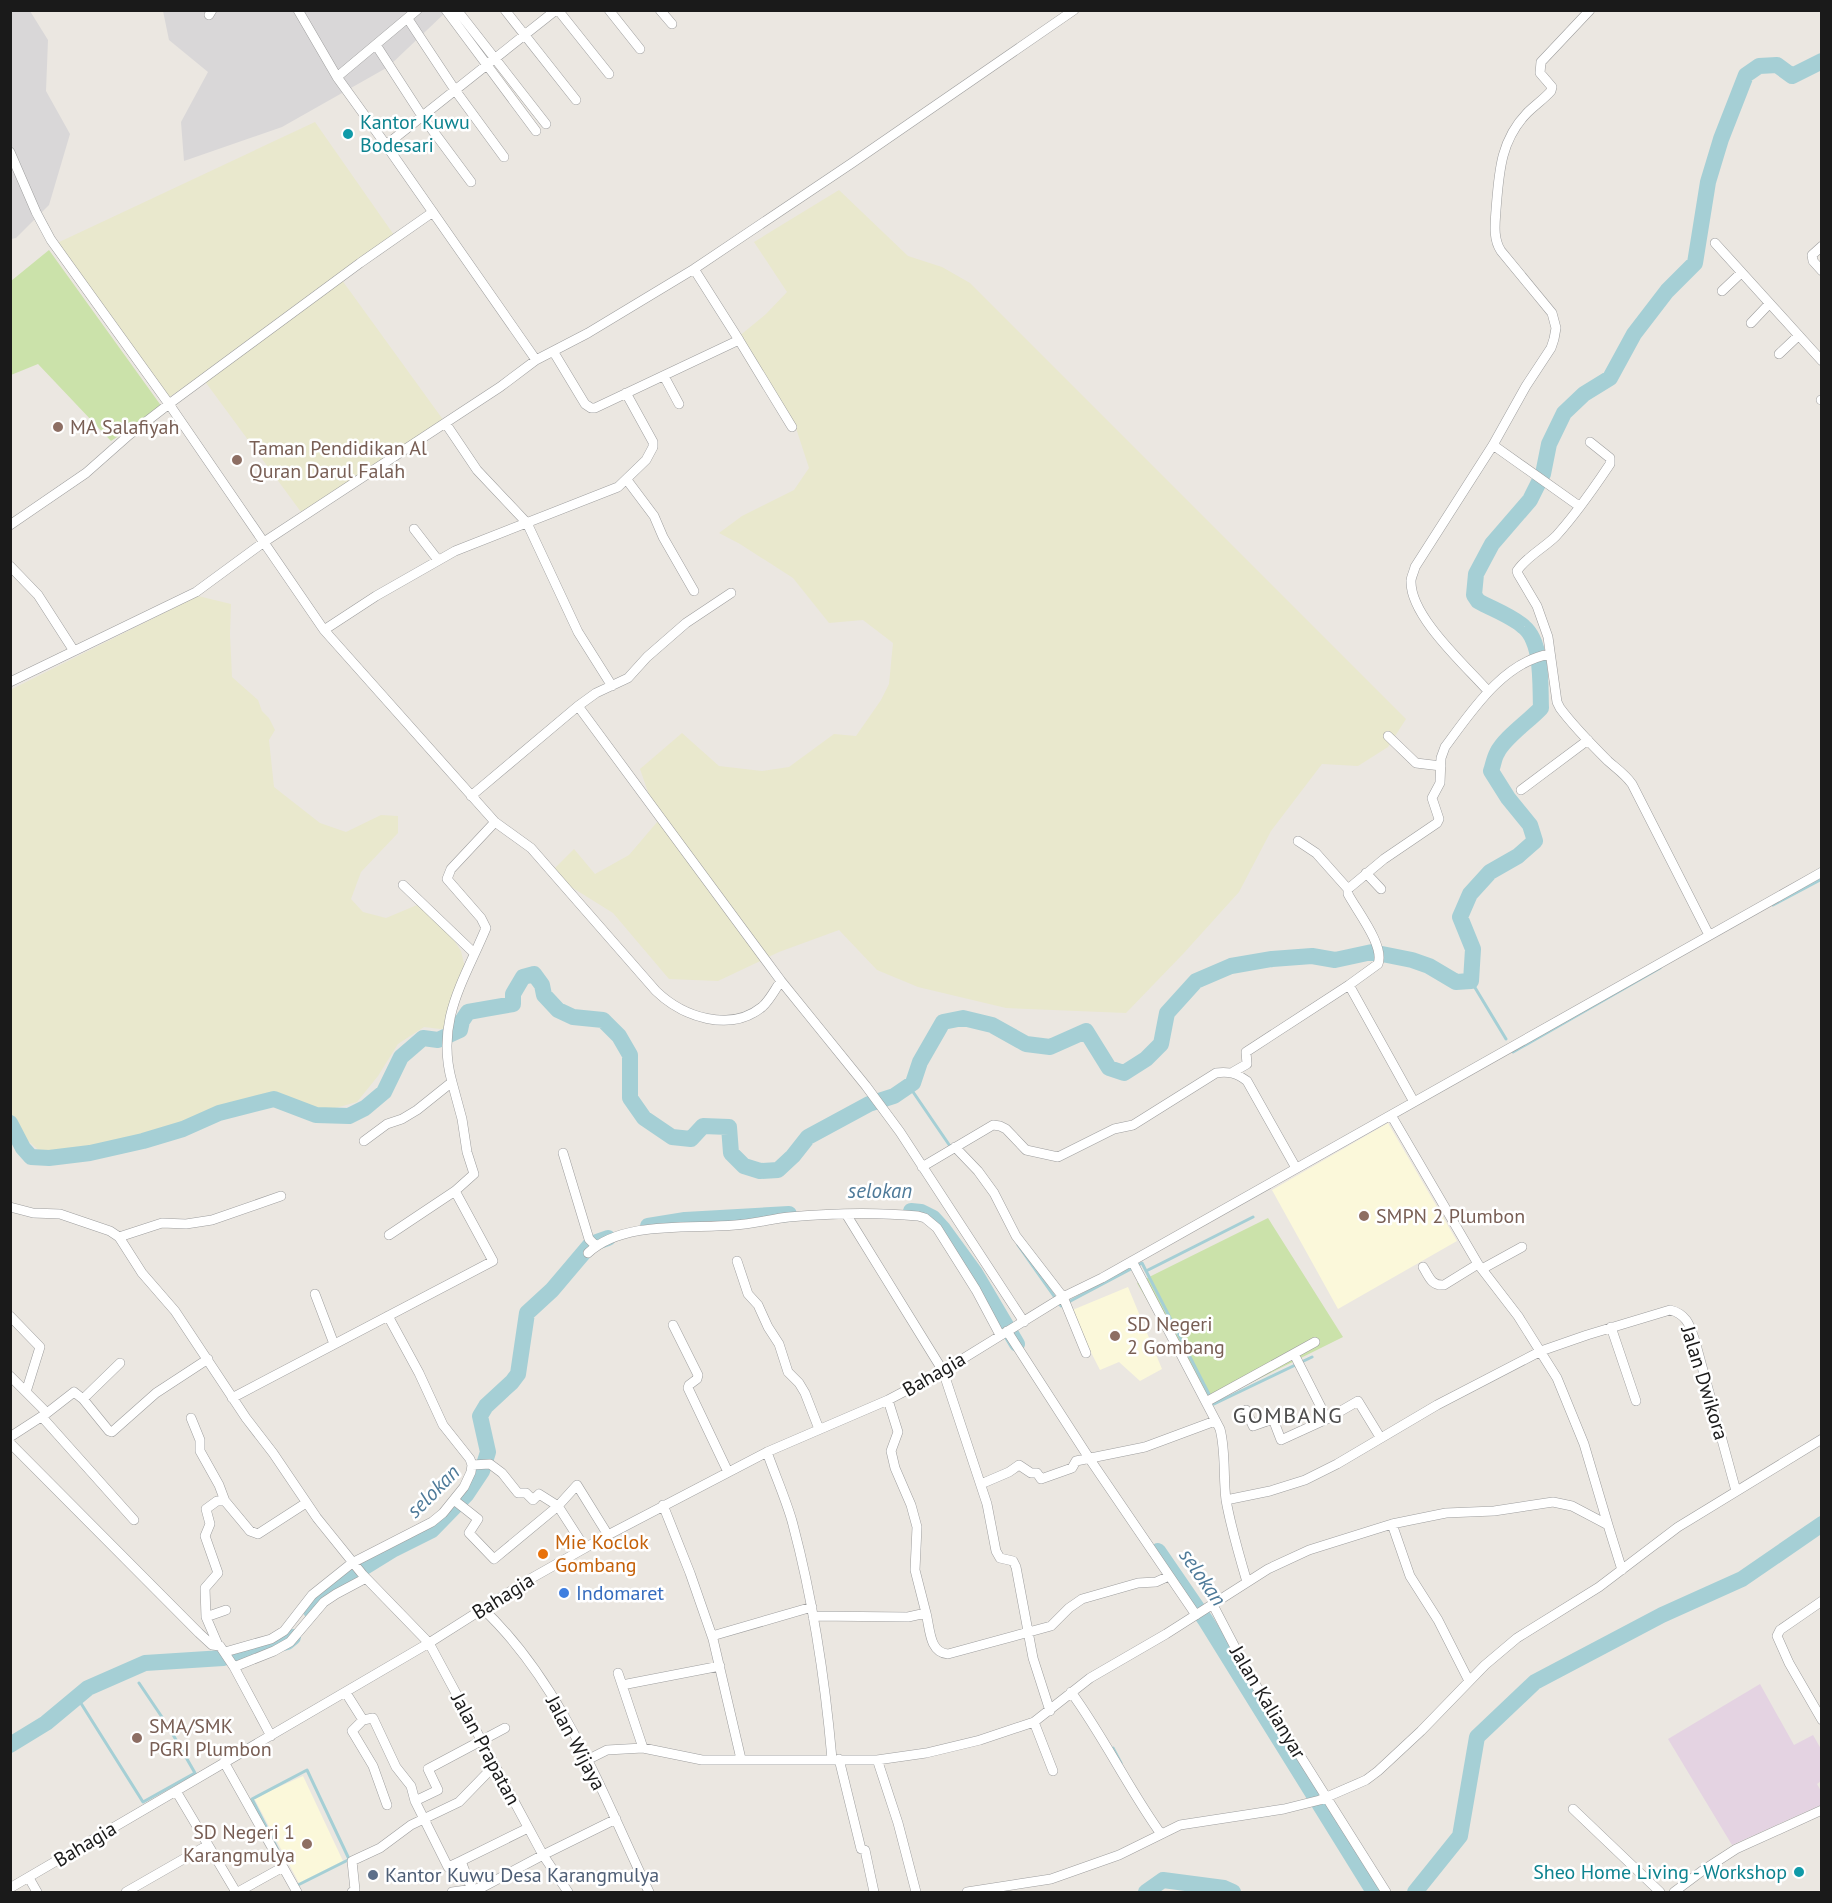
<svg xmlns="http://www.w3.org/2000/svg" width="1832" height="1903" font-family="'PT Sans',sans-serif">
<rect width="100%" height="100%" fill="#ebe7e1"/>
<path fill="#d9d7d8" d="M11,11h19l18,29 -2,51 24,43 -21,71 -33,33 -5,1z
M163,11h284l-59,56 -106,60 -98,34 -3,-39 27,-50 -39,-32z"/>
<path fill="#e4d3e2" d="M1760,1684l34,61 19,-10 8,14v32l-4,3 4,7v14l-89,40 -64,-106z"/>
<path fill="#fbf8da" d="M1388,1123l69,118 -119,68 -66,-119z
M1128,1287l34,82 -22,12 -21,-19 -19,8 -30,-59z
M303,1776l40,85 -44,22 -45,-85z"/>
<path fill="#e9e8cd" d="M315,122l79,113 -55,41 105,145 -143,91 -100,-136 -33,22 -113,-154z
M839,190l69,66 34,11 28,16 436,436 -18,28 -30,19 -36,-2 -51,67 -32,61 -56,62 -57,59 -120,-5 -88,-21 -41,-17 -38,-40 -60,22 -61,29 -49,-2 -56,-66 -45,-28 -15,-15 21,-21 21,25 34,-19 29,-34 -18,-52 42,-36 37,33 43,5 27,-4 45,-33 22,2 25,-36 8,-16 4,-41 -30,-23 -34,3 -36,-45 -53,-34 -21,-11 23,-17 52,-26 15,-22 -14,-43 -23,-37 -24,-23 -10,-28 28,-23 21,-22 -33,-50z
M198,596l33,8 -1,30 2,43 26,23 4,11 7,7 6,12 -6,10 5,47 46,36 26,9 35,-17 17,1v17l-37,39 -10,27 12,13 23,6 31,-13 31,26 13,20 5,21 -18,58 -24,-3 -26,17 -20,32 -21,26 -36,10 -26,-11 -30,-7 -135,46 -88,13 -31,-27 -1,-436z"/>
<path fill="#cbe2aa" d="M49,250l113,157 -51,34 -73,-77 -27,11v-94z
M1268,1218l75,119 -135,67 -71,-121z"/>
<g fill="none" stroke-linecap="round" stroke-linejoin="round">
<path stroke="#a5cfd5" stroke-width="3" d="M1773,905l49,-26
M1471,981l35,58
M1513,1052l147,-84
M909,1086l43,63
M1018,1245l43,61 81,-43 72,141 98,-47
M1146,1271l107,-54
M139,1683l29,43 27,47
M77,1697l66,105 52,-29
M1113,1748l8,15
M252,1799l55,-29 42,89
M252,1799l27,53
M298,1885l52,-26"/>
<path stroke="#a5cfd5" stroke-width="16" d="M10,1123l13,25 8,9 18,1 41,-5 53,-12 40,-12 36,-16 55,-14 42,16 33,1 16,-8 19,-16 17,-35 22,-19 15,2 22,-10 2,-9 6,-9 45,-8v-10l10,-17 11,-3 8,11 2,10 14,15 15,7 30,3 16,16 11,19v43l14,20 28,19 19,2 12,-13 26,1 2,26 13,13 16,5 18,-1 15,-14 15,-19 61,-33 25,-8 19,-13 7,-21 23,-40 20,-4 29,7 34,19 24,3 36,-16 23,37 15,5 22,-14 15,-15 6,-31 29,-32 35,-15 41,-7 40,-3 23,4 37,-8 40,8 17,6 27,16 15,-1 2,-32 -13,-32 10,-23 20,-22 28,-16 17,-15 -5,-16 -22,-27 -17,-27c2,-5 3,-13 6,-18 7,-15 32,-32 44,-45 -1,-23 2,-65 -17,-81 -12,-11 -32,-18 -46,-26l-4,-6 2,-21 16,-30 38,-44 13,-26 6,-30 15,-31 20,-19 26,-16 24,-44 33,-43 28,-28 13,-81 13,-43 25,-64 13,-9 18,-1 15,11 30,-15
M911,1211l10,1 12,6 10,11 32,44 42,71
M648,1226l37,-6 104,-6
M1158,1551l48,70 168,271
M311,1611l18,-19 18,-14 47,-29 38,-19 34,-35 16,-24 6,-19 -8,-36 6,-10 26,-24 6,-8 9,-61 25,-23 39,-46 17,-6
M10,1745l36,-22 42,-35 57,-25 78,-5 64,-16 6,-5
M1146,1892l17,-12 61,8 9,4
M1415,1892l45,-56 17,-99 58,-55 127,-67 80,-36 80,-55"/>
<g stroke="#9e9e9e" stroke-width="10">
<path id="minor" d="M298,10l39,67 49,68 150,215
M446,10l90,121
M457,10l89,114
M505,10l71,90
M558,10l51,64
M609,10l31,39
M660,10l12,14
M209,15l3,-5
M408,19l47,71 49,67
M376,45l46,71 49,66
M337,77l80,-67
M386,145l170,-135
M10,152l26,60 15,28 118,164 155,226 171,192 36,26 125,143c27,26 74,42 106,16 8,-7 13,-18 19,-26
M1715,243l107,118
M1822,246l-10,9 1,6 9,10
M1722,291l19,-18
M1751,323l18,-19
M739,340l53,87
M553,351l32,53 6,4h4l144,-68 -45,-71
M1779,354l19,-18
M664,376l15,28
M1821,400h1
M446,424l31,46 50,53 51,109 34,54
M1590,442l20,16v6c-16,24 -34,50 -54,72 -12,12 -30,21 -39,35l1,3 19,32 11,31 9,65 3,6c14,19 31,36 48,53 9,8 17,13 24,23l77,151
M1493,445l86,61
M627,480l27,36 9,21 31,54
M10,525l76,-52 43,-38 40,-31 191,-141 73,-51
M414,529l24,31
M10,566l28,29 36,56
M324,630l52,-34 79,-45 163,-64 28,-27 7,-13v-5l-27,-49
M10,682l186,-90 68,-50 236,-155 36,-27 52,-27 106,-64 158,-106 222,-153
M1488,691c-23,-26 -78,-75 -77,-110 0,-4 3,-9 4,-14l78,-122 33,-59 25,-38 3,-9 2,-11 -4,-15 -51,-62c-8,-12 -6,-27 -5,-41 3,-37 4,-69 31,-97 8,-8 17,-14 24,-22l1,-4 -12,-14 1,-11 49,-52
M578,706l203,275 85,105 34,46 124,190
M1388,736l28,27 25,3
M1521,790l67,-50
M471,796l107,-90 18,-13 32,-15 19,-21 39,-34 45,-30
M1298,841l18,12 32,36
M1366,873l15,16
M403,885l71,68
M1233,1072l14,-8 -1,-12 103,-67
M1414,1102l-65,-117 29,-21c7,-18 -21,-53 -30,-70v-5l36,-30 53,-36 2,-4 -7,-21 8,-15 1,-25 4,-11c26,-35 58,-85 105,-93
M1391,1115l87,149 40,52 39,62 27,66 24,81
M364,1141l23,-17 15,-5 15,-9 35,-28c-17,-61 12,-101 34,-154l-5,-10 -34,-39 4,-10 44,-47
M955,1147l23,24 16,22 22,43 47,61 23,56
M563,1153l26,86 7,7
M922,1167l71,-42 7,1 6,3 20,21 32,7 56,-28 19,-4 83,-52c12,-2 21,0 31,8l49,87
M10,1207l23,6 27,1 50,17 9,6 23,36 33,38 71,107 27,35 44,65 46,57 66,68 114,212 73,-36
M846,1214l97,157 44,133 9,47 4,7 13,3 3,6 17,91 17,53
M389,1235l66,-44 19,-17 -7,-22 -5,-33 -10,-37
M119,1237l43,-14 24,1 26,-4 69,-24
M588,1253c35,-33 103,-24 147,-28 18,-1 36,-6 54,-8 43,-4 87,-5 129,-1l7,2 12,10 39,62 24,45
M737,1261l11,33 10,11 10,22 11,17 9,28 11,11 6,10 14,36
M1132,1261l88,168c6,23 3,47 6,71 5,28 13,55 21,82
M1423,1267c6,9 8,19 21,18l34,-21
M1482,1269l40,-22
M315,1294l19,50
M10,1316l30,31 -14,45
M673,1325l25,50 -1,4 -8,6 -1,3 40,84
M1611,1327l25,74
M1007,1331l82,127 107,157
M1294,1354l33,65 31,-18 22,36
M10,1376l37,37
M232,1398l261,-137 -38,-70
M83,1399l37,-36
M888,1400l10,32 -7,19 4,17 16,37 6,22 -2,43 11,43
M1206,1402l109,-60
M1246,1410l7,16 20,-7 8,21 46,-21
M42,1417l92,103
M191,1418l9,22v11l19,34 6,16
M10,1437l37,-24 27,-21 9,7 26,32 3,1 44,-39 52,-34
M10,1443l189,190 13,12 8,1 14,21 37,69
M767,1452c8,23 18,45 25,69 21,78 33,158 40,238
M472,1465l18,-1 12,9 16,20h8l7,7 6,-6 19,12 19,-21 31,50
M981,1484l28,-12 10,-7 12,8h6l4,6 31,-11 4,-7 69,-14 70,-26
M454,1500l24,19 -9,14 25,26 64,-53 27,42
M1226,1500l44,-9 35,-11 32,-16 100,-59 104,-54 46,-16 83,-25c17,4 20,16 25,31l41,150
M663,1505l27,68 23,66 28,120
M1392,1524l18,52 28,44 31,61
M1822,1601l-42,29 -3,6 12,27 33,57
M1213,1605l37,71 136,216
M482,1608c80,75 121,187 167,284
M813,1616l95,1 18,-4c4,15 3,40 22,41l103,-28 18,-18 13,-9 56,-16 18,-1 13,-6
M206,1617l20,-7
M712,1636l100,-29
M218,1645l-12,-28 -1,-29 13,-15 -13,-37 5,-12 -4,-15 11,-8h8l25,30 8,3 48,-31
M225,1652l46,-13 13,-8 28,-36 40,-32 80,-41 11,-9 21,-26 7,-15 1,-7 -2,-6 -27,-34 -24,-52 -31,-57
M234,1667l40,-16 16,-9 34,-40 12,-8 30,-16
M618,1673l25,75
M622,1685l98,-19
M1071,1692c33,45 57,96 90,142
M346,1693l17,27 10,-2 23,49 15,19 4,15 33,66 13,-6 11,29
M363,1720l-11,11 21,35 14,39
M1034,1722l19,49
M839,1759l22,90 4,1 9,42
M587,1760l20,-10 36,-2 59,12h175l49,-7 54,-13 54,-18 56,-44 76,-44 102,-65 41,-19 83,-26 54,-11 48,-2 59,-9 19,4 36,19 14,45
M224,1762l73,130
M878,1762l20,61 18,69
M176,1791l60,101
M415,1801l23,-11 -10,-21 77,-41
M1573,1809l87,83
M461,1861l67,-33
M29,1878l8,14
M10,1888l419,-245 101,-64 78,-44 159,-83 121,-52 55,-29 120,-74 39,-19 720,-406
M126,1892l82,-47
M238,1892l45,-25
M352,1892l3,-2 -3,-29 28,-13 31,-23 48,-23 35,-36
M452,1892l29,-4 62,-33 25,37
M967,1892l84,-13 68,-24 61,-30 104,-16 36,-9 46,-20 12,-9 43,-40 64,-66 32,-27 82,-51 79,-60 144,-88
M1674,1892l28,-21 34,-22 86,-39"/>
</g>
<use href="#minor" stroke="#fff" stroke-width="9"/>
</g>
<g fill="#0f9aa8" stroke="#fff" stroke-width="2">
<circle cx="348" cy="134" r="6"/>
<circle cx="1799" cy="1872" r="6"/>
</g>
<g fill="#8d6e63" stroke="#fff" stroke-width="2">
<circle cx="58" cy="427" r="6"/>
<circle cx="237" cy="460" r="6"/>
<circle cx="1364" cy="1216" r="6"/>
<circle cx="1115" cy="1336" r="6"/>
<circle cx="137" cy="1738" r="6"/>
<circle cx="307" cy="1844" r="6"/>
</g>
<circle fill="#e8710a" stroke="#fff" stroke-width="2" cx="543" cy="1554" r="6"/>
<circle fill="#3f7fe0" stroke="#fff" stroke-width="2" cx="564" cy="1593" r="6"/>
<circle fill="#5c6f8a" stroke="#fff" stroke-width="2" cx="373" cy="1875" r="6"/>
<g text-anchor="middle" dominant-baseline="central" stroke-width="5" stroke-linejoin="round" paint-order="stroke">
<g font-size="20" fill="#0d838f" stroke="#fff" text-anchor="start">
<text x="360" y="122">Kantor Kuwu<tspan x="360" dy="23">Bodesari</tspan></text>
<text x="1787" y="1872" text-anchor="end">Sheo Home Living - Workshop</text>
</g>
<g font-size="20" fill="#785e54" stroke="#fff" text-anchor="start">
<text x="70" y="427">MA Salafiyah</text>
<text x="249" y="448">Taman Pendidikan Al<tspan x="249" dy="23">Quran Darul Falah</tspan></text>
<text x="1376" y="1216">SMPN 2 Plumbon</text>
<text x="1127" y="1324">SD Negeri<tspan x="1127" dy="23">2 Gombang</tspan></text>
<text x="149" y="1726">SMA/SMK<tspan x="149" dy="23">PGRI Plumbon</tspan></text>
<text x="295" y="1832" text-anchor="end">SD Negeri 1<tspan x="295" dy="23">Karangmulya</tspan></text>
</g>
<g font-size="20" fill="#1a1a1a" stroke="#fff">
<text transform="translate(934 1374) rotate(-30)">Bahagia</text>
<text transform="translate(1705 1383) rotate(73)">Jalan Dwikora</text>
<text transform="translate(503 1596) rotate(-32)">Bahagia</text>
<text transform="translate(1268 1702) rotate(59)">Jalan Kalianyar</text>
<text transform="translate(576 1743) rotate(62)">Jalan Wijaya</text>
<text transform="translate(486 1749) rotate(62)">Jalan Prapatan</text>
<text transform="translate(85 1844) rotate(-31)">Bahagia</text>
</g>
<g font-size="20" fill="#c56008" stroke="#fff" text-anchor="start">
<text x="555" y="1542">Mie Koclok<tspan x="555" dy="23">Gombang</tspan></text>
</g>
<g font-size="20" fill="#366cbe" stroke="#fff" text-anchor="start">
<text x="576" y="1593">Indomaret</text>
</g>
<g font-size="20" fill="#4e5e75" stroke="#fff" text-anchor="start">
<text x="385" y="1875">Kantor Kuwu Desa Karangmulya</text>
</g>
<g font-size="21" font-style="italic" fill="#4e7a99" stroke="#fff">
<text x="880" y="1190">selokan</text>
<text transform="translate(433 1491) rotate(-45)">selokan</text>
<text transform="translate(1203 1577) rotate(55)">selokan</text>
</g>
<g font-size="22" letter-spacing="1.5" fill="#4d4d4d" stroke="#fff">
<text x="1288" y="1415">GOMBANG</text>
</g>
</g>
<rect width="1832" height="1903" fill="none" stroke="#1a1a1a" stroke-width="24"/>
</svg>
